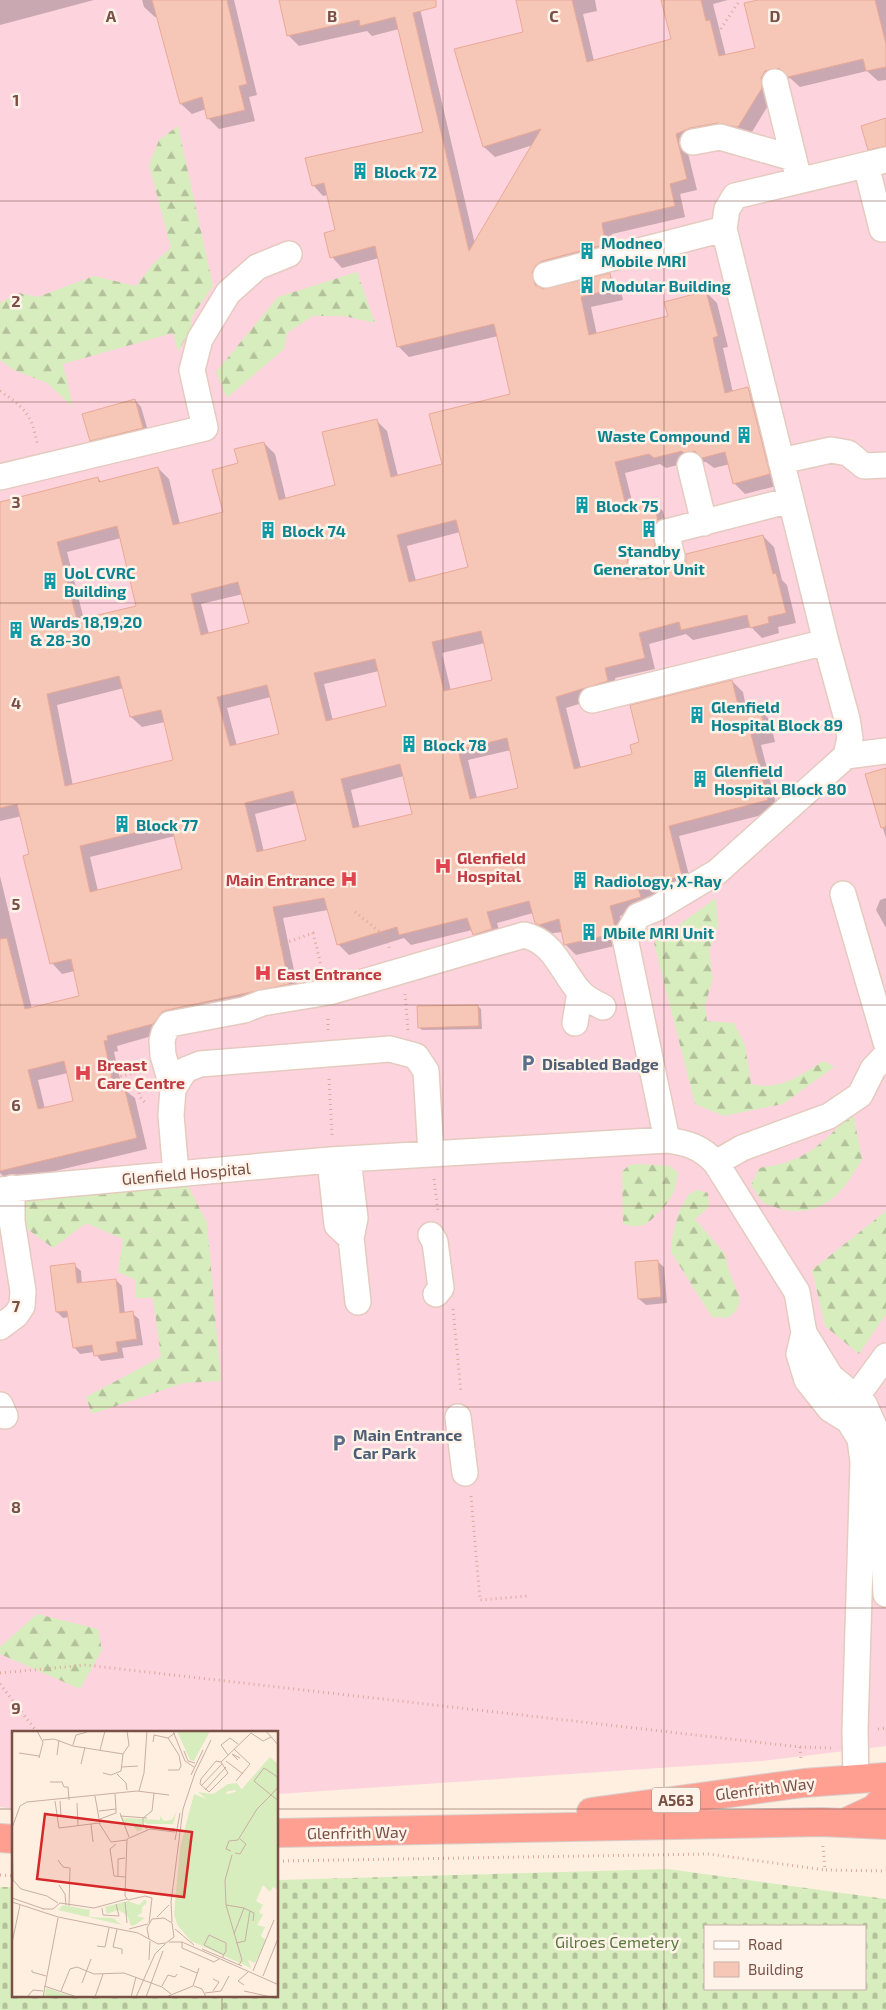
<svg xmlns="http://www.w3.org/2000/svg" width="886" height="2010" font-family="'Exo 2',sans-serif">
<defs>
<pattern id="forest-firs" width="22" height="20" patternUnits="userSpaceOnUse" patternTransform="scale(1.25)"><rect width="22" height="20" fill="#d8edbe"/><path d="M5 1l3.5 6h-7zM16 11l3.5 6h-7z" fill="#b4c29c"/></pattern>
<pattern id="cemetery-stones" width="16" height="16" patternUnits="userSpaceOnUse" patternTransform="scale(1.25)"><rect width="16" height="16" fill="#d8edbe"/><path d="M2 7V4a2 2 0 0 1 4 0v3zM10 15v-3a2 2 0 0 1 4 0v3z" fill="#b4c29c"/></pattern>
</defs>
<rect width="100%" height="100%" fill="#feefe1"/>
<path fill="#fdd3de" d="M0,0h886v1746l-124,15 -484,33v-62h-264v77l-14,-2z"/>
<path fill="url(#forest-firs)" d="M178,126l35,160 -20,29 -3,15 -12,22 -5,-19 -110,31 10,43 -26,-24 -33,-13 -14,-10v-57l19,-10 19,4 56,-21 42,10 18,-23 17,-15 -22,-83 10,-25z
M357,272l18,51 -31,-7h-31l-26,17 -3,16 -57,49 -11,-26 62,-75z
M716,898l2,28 -9,25 4,28 -8,26 2,16 27,2 11,22 6,39c29,7 48,-8 73,-23l10,6 -51,37 -59,12 -29,-12 -41,-161z
M853,1113l9,46c-15,27 -33,54 -68,52 -10,0 -21,-5 -31,-8l-12,-18 8,-17c48,-6 60,-23 94,-55z
M640,1164l30,2 8,7c-3,18 -5,25 -18,38 -13,13 -16,19 -37,13l-1,-52 7,-7z
M188,1186l19,37 14,158 -37,2 -92,31 -6,-17 75,-40 -8,-59h-17v-18l-18,-8 5,-33 -37,-16 -33,25 -31,-23 4,-27z
M697,1190l11,3 1,14 -14,12 30,35 5,20 10,24 -3,12 -9,8 -16,-1 -41,-65 2,-19 6,-21 9,-17z
M886,1211v103l-27,40 -34,-28 -13,-56z
M37,1614l61,15 4,21 -22,39 -80,-35v-7z"/>
<path fill="url(#cemetery-stones)" fill-rule="evenodd" d="M668,1869l218,30v111h-886v-123h14v109h264v-116zM705,1926h160v63h-160z"/>
<path fill="#0003" fill-rule="evenodd" d="M0,0h94l-94,25z
M142,0h92l23,95 -8,2 6,24 -36,8 -11,-11 -2,-9 -14,5 -11,-10 -23,-87h-3l-11,-10z
M294,0h124l57,244 58,-99 -38,12 -11,-10 -29,-97 69,-17 -7,-33h78l2,11 -14,3 11,47 78,-21 -10,-40h66l-15,4 13,52 30,-7 7,-49h123v80l-8,1 -11,-10 -67,16 -10,-9 -14,4 -4,17 -23,38 -63,8 11,45 -17,4 5,23 -73,17 2,12 -72,37 2,7 65,-15 11,11 3,14 -32,7 6,28 72,-18 37,-25 11,11 11,44 -5,1 10,45 15,-4 11,10 21,86 -35,9 -11,-11 -4,-19 -16,4 -8,-6 -11,1 -2,-2 -27,7 -6,-4 -35,9 8,32 19,-5 11,11 5,21 -3,25 -27,15 -1,8h8l37,-11 81,-33 11,11 8,33 5,5 9,38 -18,4 1,6 -17,5 -11,-11 -58,13 -7,-6 -37,10 6,25 -40,9 3,14 -52,16 15,60 53,-13 6,-12 92,-62 11,11 4,20 13,-2 10,10 5,22 -14,3 17,66 -99,25 13,51 -41,21 -31,8 5,22 -2,6 -47,11 -11,-11 -3,-12 -15,2 -11,-11 -3,-10 -36,10 5,17 -17,5 -13,-15 -61,15 -7,-7 -55,17 -11,-11 -10,-34 -45,8 16,76 -182,52 1,5 -4,1 8,36 13,10 12,51 -138,33 -9,-9v-297l32,133 49,-12 -6,-26 -13,3 -10,-11 -30,-147 -22,5v-317l98,-26 4,5 56,-15 11,11 11,45 44,-11 15,-49 25,-21 11,11 11,45 50,-13 40,-66 11,11 11,45 45,-11 69,-70 -14,-59 -89,21 -10,-10 -20,-89 -37,10 -10,-11 4,-26 -8,-36 -5,1 -10,-11 112,-52 -26,-104 -27,7 -5,-5 -68,15 -10,-10 -8,-33zM460,532l9,36 -53,13 -9,-35zM121,538l16,69 -53,13 -17,-68zM243,594l7,30 -41,10 -8,-30zM485,643l8,38 -42,10 -9,-38zM379,671l9,36 -55,14 -9,-37zM124,688l7,29 11,10 23,-5 10,39 -102,25 -16,-81zM271,697l9,38 -43,11 -10,-38zM511,750l9,38 -43,10 -9,-38zM404,776l10,39 -54,13 -9,-38zM297,803l10,38 -43,11 -9,-38zM175,836l8,34 -85,21 -8,-34zM68,1073l7,29 -30,7 -7,-29z
M886,122v31l-10,2 -7,-6z
M135,400l6,7 8,27 -51,13 -7,-7z
M886,769v69l-20,-63z
M886,898v30l-10,-18 4,-10z
M478,1006l3,3 1,20 -60,1 -3,-3z
M657,1261l7,6 3,36 -21,2 -7,-6z
M74,1265l7,6 1,13 34,-4 6,6 3,28 7,-1 7,6 4,26 -21,3 2,10 -23,3 -7,-9 -14,2 -6,-7 -5,-30 -6,1 -6,-6z"/>
<path fill="#f6c6b6" stroke="#eaa995" fill-rule="evenodd" d="M152,0h75l20,84 -8,2 6,24 -38,9 -5,-22 -22,7z
M279,0h157v7l-23,6 56,238 72,-122 -58,18 -29,-98 69,-17 -7,-32h56l15,62 84,-23 -10,-39h40l5,21 4,-1 9,36 36,-8 -11,-45 14,-3h117l11,44v23l-20,4 -3,-12 -75,18 -9,-9 -14,3 -4,7 1,10 -24,39 -21,-4 -27,5 -14,6 11,45 -17,5 5,22 -73,17 2,13 -3,1 2,8 -61,16 -6,4 -4,7 3,13 8,4 67,-16 3,16 -32,8 8,38 79,-19 -4,-14 42,-11 12,45 -5,2 12,55 23,-6 22,87 -37,10 -8,-32 -23,6 -7,-7 -12,2 -1,-2 -28,7 -5,-4 -34,8 11,44 27,-7 5,22 -6,7 3,19 -24,7 -4,7v7l4,7 7,4h7l37,-11 4,-7v-7l77,-19 10,39 3,-1 10,40 -18,4 1,6 -19,5 -3,-13 -66,15 -2,-8 -40,11 6,25 -40,10 3,13 -52,16 18,72 58,-15 -2,-9 9,-3 -9,-37 102,-25 8,33 20,-5 5,23 -14,3 17,66 -99,26 13,50 -44,12 3,9 -31,9 5,21 -3,7 -48,11 -5,-26 -20,6 -4,-2 -6,-22 -42,11 5,17 -19,6 -6,-17 -68,17 -2,-8 -60,18 -13,-47 -51,9 16,77 -122,26 -5,2 -9,12 -46,12 1,4 -4,1 10,47 10,-2 13,52 -137,33v-232l7,-1 18,71 54,-13 -8,-37 -21,5 -27,-108 6,-2 -12,-50 -17,4v-306l98,-25 1,5 59,-15 15,58 50,-13 -11,-42 26,-7 -4,-14 30,-7 15,58 56,-15 -13,-53 55,-13 14,58 51,-13 -13,-50 81,-20 -16,-70 -97,23 -22,-101 -45,12 -6,-25 11,-3 -11,-47 -12,3 -7,-28 118,-26 -28,-115 -35,9 -1,-6 -72,16zM456,520l12,47 -59,15 -12,-47zM117,526l19,80 -59,14 -20,-78zM238,582l11,41 -48,12 -10,-41zM481,631l11,49 -48,11 -12,-49zM375,659l11,47 -60,15 -12,-48zM119,676l11,41 31,-7 12,50 -108,26 -18,-92zM267,685l12,49 -49,12 -13,-49zM507,738l11,50 -48,11 -12,-49zM400,764l12,50 -59,14 -12,-49zM293,791l13,49 -49,12 -12,-49zM171,824l11,45 -92,23 -10,-46zM64,1061l9,40 -35,8 -10,-39z
M886,118v28l-18,4 -7,-24z
M135,399l8,29 -53,13 -8,-27z
M886,768v59l-5,1 -16,-54z
M478,1005l1,21 -61,2 -1,-22z
M658,1260l3,37 -23,2 -3,-37z
M75,1263l2,20 39,-4 4,34 13,-2 4,28 -21,3 2,10 -24,4 -2,-11 -19,3 -6,-37 -11,1 -6,-46z"/>
<g fill="none" stroke-linecap="round" stroke-linejoin="round">
<g stroke="#e5cbbf" stroke-width="28">
<path id="minor" d="M775,82l22,90
M693,142l27,-5 73,21
M866,165l16,64 4,-1
M546,275l178,-46
M781,461l50,-11 17,3 16,13 22,-1
M690,465l14,58
M0,477l205,-49 -13,-58 8,-31 28,-46 29,-26 32,-13
M641,565l31,-8 -6,-25 125,-32
M592,700l234,-58
M846,756l40,-5
M843,894l43,148
M575,1023l5,-31
M173,1089l12,-19 15,-6 190,-15 26,7 10,15 5,82
M667,1140l-42,-202 13,-22 19,-8 60,-36 129,-116 4,-18 -3,-19 -21,-77 -102,-413 3,-20 8,-13 151,-36
M348,1159l7,59 -4,20 7,64
M330,1160l7,65 14,13
M716,1163l26,-15 87,-32 31,-21 13,-26 13,-14
M176,1174l-5,-59 2,-26 -10,-34 -1,-14 2,-8 6,-9 74,-14 18,-7 67,-11 195,-57c31,7 37,36 56,57 6,7 15,11 23,15
M0,1190l330,-30 337,-20c21,3 34,7 49,23l81,129 7,41 27,44 33,27 14,31 8,159
M431,1235l4,7 6,46 -5,6
M0,1327l16,-12 6,-9 1,-15 -11,-70v-33
M804,1333l-5,21 8,26 23,29 19,12 11,18 3,23 -8,268 1,48
M856,1397l30,-41
M0,1405l5,11
M458,1417l7,56"/>
</g>
<g stroke="#d9cecb" stroke-width="30">
<path id="highway" d="M591,1812l213,-29 82,-6
M846,1822l28,-13 12,-12
M278,1833l543,-11 65,3
M0,1838l14,1"/>
</g>
<path stroke="#dba99a" stroke-width="3" stroke-dasharray="1 4" stroke-linecap="butt" d="M718,33l22,-33
M677,185l6,29
M0,391c24,16 32,24 37,52
M355,912l30,24 5,14
M280,945l33,-12 9,36
M405,994l3,36
M328,1030v-14
M329,1079l3,56
M106,1080l29,-7 5,24 7,8
M434,1179l4,33
M453,1309l8,84
M471,1496l9,104 47,-4
M0,1673l86,-8 714,82 32,1
M0,1684l37,48
M878,1729l8,-1
M800,1747l1,12
M823,1846l2,24 61,1
M278,1861l431,-7 116,16
M0,1875l14,1"/>
<use href="#minor" stroke="#fff" stroke-width="25"/>
<use href="#highway" stroke="#fe9f92" stroke-width="28"/>
</g>
<path fill="none" stroke="#785046" stroke-width="1" stroke-opacity="0.55" d="M222,0v1732M443,0v2010M664,0v2010M0,201h886M0,402h886M0,603h886M0,804h886M0,1005h886M0,1206h886M0,1407h886M0,1608h886M0,1809h14M278,1809h608M222,1996v14"/>
<defs>
<g id="building-bare" transform="scale(1.35)"><path d="M-4-6H4V6H1V3H-1V6H-4ZM-2.5-4.3h1.7v1.8h-1.7ZM.8-4.3h1.7v1.8H.8ZM-2.5-1h1.7V.8h-1.7ZM.8-1h1.7V.8H.8Z" fill="#0f9aa8" stroke="#fff3e9" stroke-width="2.5" paint-order="stroke"/></g>
<g id="hospital-bare" transform="scale(1.35)"><path d="M-5-5h3v3.5h4V-5h3V5h-3V1.5h-4V5h-3Z" fill="#e0444e" stroke="#fff3e9" stroke-width="2.5" paint-order="stroke"/></g>
<g id="parking-bare" transform="scale(1.35)"><path d="M-3.5-5.5H1a3.5 3.5 0 0 1 0 7H-1V5.5H-3.5ZM-1-3.4V-.6H.8a1.4 1.4 0 0 0 0-2.8Z" fill="#5c6f8a" stroke="#fff3e9" stroke-width="2.5" paint-order="stroke"/></g>
</defs>
<g fill-rule="evenodd">
<use href="#building-bare" x="360" y="171"/>
<use href="#building-bare" x="587" y="251"/>
<use href="#building-bare" x="587" y="285"/>
<use href="#building-bare" x="744" y="435"/>
<use href="#building-bare" x="582" y="505"/>
<use href="#building-bare" x="649" y="529"/>
<use href="#building-bare" x="268" y="530"/>
<use href="#building-bare" x="50" y="581"/>
<use href="#building-bare" x="16" y="630"/>
<use href="#building-bare" x="697" y="715"/>
<use href="#building-bare" x="409" y="744"/>
<use href="#building-bare" x="700" y="779"/>
<use href="#building-bare" x="122" y="824"/>
<use href="#hospital-bare" x="443" y="866"/>
<use href="#hospital-bare" x="349" y="879"/>
<use href="#building-bare" x="580" y="880"/>
<use href="#building-bare" x="589" y="932"/>
<use href="#hospital-bare" x="263" y="973"/>
<use href="#parking-bare" x="528" y="1063"/>
<use href="#hospital-bare" x="83" y="1073"/>
<use href="#parking-bare" x="339" y="1443"/>
</g>
<g text-anchor="middle" dominant-baseline="central" stroke-width="5" stroke-linejoin="round" paint-order="stroke">
<rect fill="#fff3e9" stroke="#a08177" stroke-width="1" x="652" y="1787.5" width="48" height="25" rx="4"/>
<g font-size="15" font-weight="bold" fill="#785046">
<text x="676" y="1800">A563</text>
</g>
<g font-size="16" font-weight="bold" fill="#0d838f" stroke="#fff3e9" text-anchor="start">
<text x="374" y="171">Block 72</text>
<text x="601" y="242">Modneo<tspan x="601" dy="18">Mobile MRI</tspan></text>
<text x="601" y="285">Modular Building</text>
<text x="730" y="435" text-anchor="end">Waste Compound</text>
<text x="596" y="505">Block 75</text>
<text x="282" y="530">Block 74</text>
<text x="649" y="550" text-anchor="middle">Standby<tspan x="649" dy="18">Generator Unit</tspan></text>
<text x="64" y="572">UoL CVRC<tspan x="64" dy="18">Building</tspan></text>
<text x="30" y="621">Wards 18,19,20<tspan x="30" dy="18">&amp; 28-30</tspan></text>
<text x="711" y="706">Glenfield<tspan x="711" dy="18">Hospital Block 89</tspan></text>
<text x="423" y="744">Block 78</text>
<text x="714" y="770">Glenfield<tspan x="714" dy="18">Hospital Block 80</tspan></text>
<text x="136" y="824">Block 77</text>
<text x="594" y="880">Radiology, X-Ray</text>
<text x="603" y="932">Mbile MRI Unit</text>
</g>
<g font-size="16" font-weight="bold" fill="#be3a42" stroke="#fff3e9" text-anchor="start">
<text x="457" y="857">Glenfield<tspan x="457" dy="18">Hospital</tspan></text>
<text x="335" y="879" text-anchor="end">Main Entrance</text>
<text x="277" y="973">East Entrance</text>
<text x="97" y="1064">Breast<tspan x="97" dy="18">Care Centre</tspan></text>
</g>
<g font-size="16" font-weight="bold" fill="#4e5e75" stroke="#fff3e9" text-anchor="start">
<text x="542" y="1063">Disabled Badge</text>
<text x="353" y="1434">Main Entrance<tspan x="353" dy="18">Car Park</tspan></text>
</g>
<g font-size="16" fill="#785046" stroke="#fff3e9">
<text transform="translate(186 1173) rotate(-5)">Glenfield Hospital</text>
<text transform="translate(765 1788) rotate(-7)">Glenfrith Way</text>
<text transform="translate(357 1832) rotate(-1)">Glenfrith Way</text>
</g>
<g font-size="16" fill="#56793a" stroke="#fff3e9">
<text x="617" y="1941">Gilroes Cemetery</text>
</g>
</g>
<g transform="translate(12 1731)">
<rect width="266" height="266" fill="#feefe1"/>
<path d="M165,0h33l-16,30 -4,-1z" fill="#d8edbe"/>
<path d="M240,48l-4,6 5,3 -7,9 -12,-7 -8,2 2,4 -4,5 1,5 24,12 7,-12 4,3 -16,29 7,3 -1,2 -20,-8 -7,13 -18,-8 1,-4 19,7 3,-11 10,3 5,-10 -24,-16 -7,13 -3,-2 6,-14 -17,-14 15,2 15,-10 9,-1 5,7zM165,79l-4,14h-26l-5,-3v9l-5,1 -5,-8h-9l-2,-5 39,2v-4l4,5 8,-1zM133,168l2,4 -5,4v6l-5,3 8,2 -10,7 -4,1 -4,-11 -9,-5 -11,4 -2,-7 23,-6 11,4zM51,174l27,5 -1,7 24,1 9,7 -64,-15z" fill="#d8edbe"/>
<path d="M258,26l8,7v126l-5,-3 -3,5 -7,-7 -7,16 7,4 -4,7 4,3 -6,10 8,2 -4,9 5,4 -11,23 -7,-3 3,8 -60,-27 -13,-15 -4,-11 6,-68 14,-53 15,6 32,-10z" fill="#d8edbe"/>
<path d="M34,257l28,9h-30z" fill="#d8edbe"/>
<path fill="none" stroke="#c8afa3" stroke-width="1" d="M25,0l6,11 -4,16M161,0l12,30 9,6M254,0l13,15M31,9l11,-1 19,7 50,8M141,11l1,-7 14,3M61,14l3,-10 11,-3M222,18l16,15 -14,17M88,19l5,-19M172,20l4,10 7,2M7,22l20,3M45,24l2,-15M216,24l-7,-10 9,-7 8,6M226,29l-6,-6 8,4M214,30l17,13M209,31l7,11 -19,19 -9,-8 1,-5 15,-18 5,1 30,-29 12,8 8,-4M69,33l4,-17M110,36l16,-1M156,39h11l2,-4 -2,-11 -11,-17 7,-5M91,42l8,2 10,-4 2,-17 6,-9 -2,-14M105,43l9,9 1,7M179,44l12,-25M267,47l-15,-10 -10,13 17,14 8,-9M38,51h12l2,5h4l1,13M189,55l21,-22M193,59l21,-23M127,60l5,-18 3,-42M83,65l5,28M43,70l4,27 40,-5 12,19 16,-2M65,72l1,23M87,80l17,-2 -1,-15M108,82l9,24M108,85l27,2M45,86l4,-1 -1,-15M88,88l16,-6v-4M79,93l2,18M145,97l18,1M135,98l-4,-5v-6l9,-7 2,-18M163,109l5,-27M104,113l-6,5 4,27 11,1M219,120l-5,-2 3,-8 9,-1 19,-31 14,-14 8,6M223,122l5,1 6,-10 -6,-5M220,124l-7,25 1,25 16,55 -3,5M46,129l5,7 7,1 -1,38M106,145v-17l7,-1M47,154l6,9 1,11M113,158l16,3M0,167l32,11M0,171l46,15 80,16 20,11 8,-1 8,-6 -2,-14 -8,-5 -12,1 -5,9 2,11M113,171l2,21M46,172l-11,-7 -26,-7 -8,-9 -1,-52 8,-22 7,-4 110,-11 32,4M214,174l18,3 -10,26M90,177l1,7 16,1 -3,-12M232,177l10,5 -1,8M31,178h10l7,-6 34,5 33,-9M145,186l12,-12M160,191l-1,-20 12,-93 12,-36 16,-33M137,192l3,-25 -7,-2 -17,4 -3,-4 2,-57 23,-10 25,3M105,198l-4,18 9,2v5M117,198l19,-5M163,198l19,16M157,211h13l97,43M170,211v6l32,14 5,-3M0,212l8,-38M224,212l9,-2 5,-30M85,215l8,1 4,-19M190,218l40,17M211,227v-2l3,-5v-8l-17,-8 -5,10 20,10M137,229l1,-19M168,235l17,7M20,239v2l14,4M241,240l21,-51M251,245l16,-40M201,248l6,3 -6,9M70,252l9,-24M232,254l-6,-4 10,-9M32,255l33,11M150,255l6,-11 7,2 2,-3M182,255l8,3 4,8M49,260l9,-22 7,-2 17,7 30,-1 38,14 9,7M232,260l27,6M193,262l16,-2 8,-15M15,266l6,-7 10,1M31,266l15,-79M83,266l8,-23M119,266l5,-20M124,266l19,-43 10,-10M134,266l17,-46M154,266l27,-11 6,-18"/>
<path fill="#d62828" fill-opacity="0.15" stroke="#d62828" stroke-width="2.5" d="M33,83l147,18 -8,65 -147,-18z"/>
<rect width="266" height="266" fill="none" stroke="#785046" stroke-width="2.5"/>
</g>
<g font-size="16" text-anchor="middle" font-weight="bold" fill="#785046" stroke="#fff3e9" stroke-width="5" stroke-linejoin="round" paint-order="stroke">
<text x="111" y="22">A</text>
<text x="332" y="22">B</text>
<text x="554" y="22">C</text>
<text x="775" y="22">D</text>
<text x="16" y="106">1</text>
<text x="16" y="307">2</text>
<text x="16" y="508">3</text>
<text x="16" y="709">4</text>
<text x="16" y="910">5</text>
<text x="16" y="1111">6</text>
<text x="16" y="1312">7</text>
<text x="16" y="1513">8</text>
<text x="16" y="1714">9</text>
</g>
<rect x="704" y="1925" width="162" height="65" fill="#fff3e9" stroke="#c9b2a8"/>
<rect x="714" y="1941" width="25" height="8" fill="#ffffff" stroke="#c9b2a8"/>
<text x="748" y="1950" font-size="15" fill="#785046">Road</text>
<rect x="714" y="1962" width="25" height="15" fill="#f6c6b6" stroke="#c9b2a8"/>
<text x="748" y="1975" font-size="15" fill="#785046">Building</text>
</svg>
